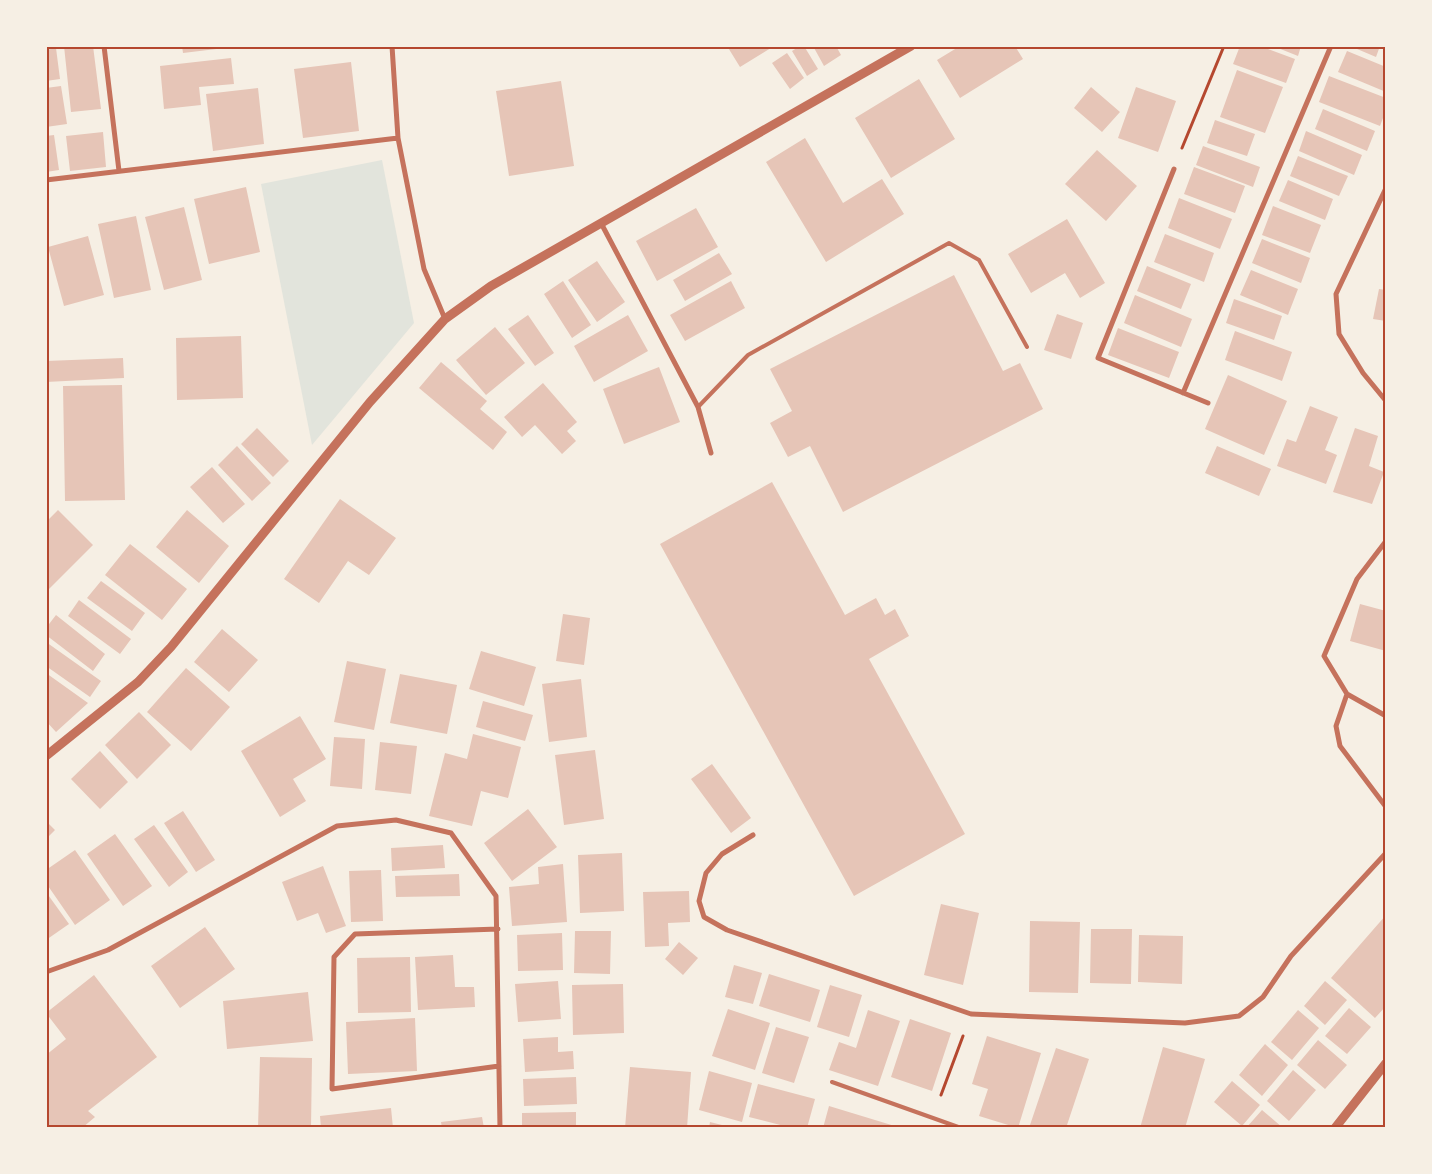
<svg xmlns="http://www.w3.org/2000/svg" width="1432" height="1174" font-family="'PT Sans Narrow',sans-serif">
<rect width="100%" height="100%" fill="#f6efe4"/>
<path fill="#e2e4dc" d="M382,160l32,163 -102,122 -51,-261z"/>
<path fill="#e6c5b7" d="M64,46h29l8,63 -30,3z
M182,46h51v1l-50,6z
M727,46h47l-34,21z
M800,46h4l14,23 -11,7 -15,-25z
M813,46h23l5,9 -17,11z
M960,46h55l8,13 -63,39 -23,-38z
M1240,46h20l35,13 -9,24 -53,-19z
M1273,46h28l-3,10z
M1350,46h30l-4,11z
M56,48l4,31 -14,2v-31z
M1347,51l39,16v25l-48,-20z
M787,53l17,25 -14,11 -18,-26z
M231,58l3,26 -35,3 2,18 -37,4 -4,-43z
M351,62l8,69 -56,7 -9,-69z
M1237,70l46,17 -18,46 -45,-16z
M1329,76l57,22v12l-6,16 -61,-24z
M919,79l36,60 -64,39 -36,-60z
M561,81l13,85 -65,10 -13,-85z
M61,86l6,38 -21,3v-39z
M1091,87l29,25 -18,20 -28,-24z
M1136,87l40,14 -18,51 -40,-14z
M258,88l6,56 -51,7 -7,-57z
M1323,109l52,22 -8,20 -52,-22z
M1215,120l40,14 -8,22 -40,-13z
M1306,131l56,24 -8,20 -55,-24z
M103,132l3,35 -36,4 -4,-35z
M54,135l5,35 -13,2v-36z
M805,138l38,65 39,-24 22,35 -78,48 -60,-100z
M1203,146l57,21 -7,20 -57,-22z
M1097,150l40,36 -31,35 -41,-37z
M1298,156l50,20 -9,20 -49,-20z
M1194,167l51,19 -10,27 -51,-19z
M1288,180l45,19 -8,21 -46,-19z
M246,187l14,65 -51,12 -15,-65z
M1179,198l53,21 -12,30 -52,-21z
M1273,206l48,19 -11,28 -48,-18z
M184,207l18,73 -38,10 -19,-73z
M696,208l22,39 -61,34 -21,-40z
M136,216l15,74 -37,8 -16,-74z
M1067,219l38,64 -25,15 -15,-25 -34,20 -23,-39z
M1165,234l49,19 -10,29 -50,-20z
M88,236l16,59 -40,11 -16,-59z
M1262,239l48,19 -9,25 -49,-20z
M719,253l13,21 -47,27 -12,-21z
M597,261l28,41 -28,20 -29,-42z
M1147,266l44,18 -10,25 -44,-18z
M1251,270l47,19 -10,26 -48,-20z
M954,275l49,96 17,-8 23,46 -200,103 -33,-66 -22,11 -18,-34 22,-12 -22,-42z
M563,281l28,44 -19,13 -28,-44z
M731,281l14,27 -60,33 -15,-26z
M1379,289l7,1v31l-13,-2z
M1135,295l57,24 -11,28 -57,-24z
M1234,299l48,17 -8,24 -48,-17z
M1057,314l26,9 -12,36 -27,-9z
M528,315l26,38 -19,13 -27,-37z
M628,315l20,36 -54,31 -20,-36z
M495,327l30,36 -39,32 -30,-35z
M1118,328l61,24 -10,26 -61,-23z
M1235,331l57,21 -10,29 -57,-21z
M241,336l2,62 -66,2 -1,-62z
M123,358l1,20 -78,4v-21z
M441,362l46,39 -7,8 27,23 -14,18 -74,-62z
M659,367l21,55 -56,22 -21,-55z
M1228,375l59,26 -23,54 -59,-26z
M543,383l34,39 -10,9 9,10 -14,13 -27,-29 -13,12 -18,-20z
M122,385l3,115 -60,1 -2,-115z
M1310,406l28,11 -13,33 12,5 -11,29 -49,-18 10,-27 9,3z
M257,428l32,33 -16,16 -32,-33z
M1355,428l23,8 -9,30 15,6 -12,32 -39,-12z
M237,446l34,37 -19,18 -34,-36z
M1217,446l54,23 -12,27 -54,-23z
M212,467l33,37 -22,19 -33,-36z
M772,482l73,133 31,-17 9,17 10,-6 14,27 -40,23 96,175 -111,62 -194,-352z
M340,499l56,39 -27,37 -21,-14 -29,42 -35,-24z
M58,510l35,35 -47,47v-70z
M187,510l42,36 -30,37 -43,-36z
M130,544l57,45 -25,31 -57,-45z
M101,581l44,32 -13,18 -45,-33z
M79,600l52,39 -11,15 -52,-38z
M1360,604l26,7v40l-36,-10z
M563,614l27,4 -6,47 -28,-4z
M56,615l49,39 -12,17 -47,-36v-7z
M222,629l36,31 -29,32 -35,-30z
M46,642l55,39 -11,16 -44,-31z
M481,651l55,16 -12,39 -55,-17z
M347,661l39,8 -12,61 -40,-8z
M186,668l44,39 -39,44 -44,-39z
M46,673l42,30 -32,29 -10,-11z
M400,674l57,11 -10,49 -57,-11z
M581,679l6,58 -38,5 -7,-58z
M483,701l50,14 -8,26 -49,-14z
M139,712l32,33 -34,34 -32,-34z
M300,716l26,43 -33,20 13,22 -26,16 -39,-66z
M473,734l48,13 -13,51 -27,-7 -9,35 -43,-10 16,-63 22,6z
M334,737l31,2 -3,50 -32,-3z
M380,742l37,4 -6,48 -36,-4z
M595,750l9,69 -40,6 -9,-70z
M100,751l28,31 -28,27 -29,-30z
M712,764l39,54 -20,15 -40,-54z
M528,809l29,38 -45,34 -28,-38z
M183,811l32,49 -19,12 -32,-49z
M46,821l9,9 -9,9z
M154,825l34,47 -19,15 -35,-48z
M115,834l37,52 -29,20 -36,-52z
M443,845l2,23 -53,3 -1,-23z
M75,850l35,50 -35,25 -29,-42v-13z
M622,853l2,58 -44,2 -2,-58z
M563,864l4,58 -55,4 -3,-39 30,-3 -1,-17z
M323,866l23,60 -20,7 -8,-20 -21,8 -15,-39z
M381,870l2,51 -32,1 -2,-51z
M459,874l1,22 -64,1 -1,-21z
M689,891l1,31 -22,1 1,23 -24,1 -2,-55z
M46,892l23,32 -23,16z
M941,904l38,9 -16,72 -39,-10z
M1386,915v91l-11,12 -44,-40z
M1030,921l50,1 -2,71 -49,-1z
M205,927l30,42 -55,39 -29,-42z
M1091,929h41l-1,55 -41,-1z
M575,931h36l-1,43 -36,-1z
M562,933l1,37 -45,1 -1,-36z
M1139,935l44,1 -1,48 -44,-2z
M679,942l19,16 -15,17 -18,-16z
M453,955l2,32h19l1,20 -57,3 -3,-53z
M410,957l1,55 -53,1 -1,-55z
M734,965l28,8 -9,31 -28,-7z
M769,974l51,16 -10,32 -51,-16z
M94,975l63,82 -69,54 7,6 -13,11h-36v-73l20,-16 -20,-26z
M558,981l3,38 -43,3 -3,-38z
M1325,981l22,19 -22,25 -21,-19z
M623,984l1,49 -51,2 -1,-50z
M830,985l32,10 -13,42 -32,-10z
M308,992l5,49 -86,8 -4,-48z
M1349,1008l22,19 -24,27 -22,-18z
M728,1009l42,14 -15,47 -43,-14z
M868,1010l32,11 -22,65 -49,-16 10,-28 17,6z
M1298,1010l21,18 -27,32 -21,-18z
M415,1018l2,53 -69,3 -2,-52z
M910,1019l41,14 -19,58 -41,-14z
M776,1027l33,10 -15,46 -32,-10z
M987,1036l54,17 -23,75 -39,-12 9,-27 -16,-5z
M558,1037v15l15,-1 1,18 -49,3 -2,-33z
M1318,1040l29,25 -22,24 -28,-24z
M1265,1044l23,21 -26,31 -23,-21z
M1163,1047l42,12 -20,69h-45z
M1056,1048l33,11 -23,69h-37z
M260,1057l52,1 -1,70h-53z
M630,1067l61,5 -4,56h-62z
M1293,1070l23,20 -27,31 -22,-20z
M709,1071l43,12 -10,39 -43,-12z
M576,1077l1,27 -53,2 -1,-27z
M1232,1081l28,24 -18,21 -28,-24z
M758,1084l57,15 -8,29h-15l-43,-11z
M829,1106l69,21v1h-75z
M391,1108l2,20h-72l-1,-12z
M1262,1110l21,18h-37z
M576,1112v16h-54v-15z
M482,1117l2,11h-42l-1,-6z
M710,1122l20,5v1h-21z"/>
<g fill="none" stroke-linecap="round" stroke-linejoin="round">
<path stroke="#b5482f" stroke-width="3" d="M1182,148l42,-102
M941,1095l22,-59"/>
<path stroke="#c5725c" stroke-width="4" d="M698,407l50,-52 201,-112 30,17 48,87
M832,1082l129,46"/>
<path stroke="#c5725c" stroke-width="5" d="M104,46l15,125
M392,46l6,92 26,131 21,50
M1174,169l-76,189 110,45
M46,180l352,-42
M1386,188l-50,106 3,40 24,39 23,28
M601,223l97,184 13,46
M1183,393l148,-347
M1386,541l-29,38 -33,77 23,38 39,22
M1347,694l-11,32 4,20 46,61
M753,835l-31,19 -16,19 -7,28 5,16 23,13 244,84 214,9 54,-7 24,-19 28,-41 95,-103
M498,929l-143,5 -21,23 -2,132 167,-23
M46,972l62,-22 229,-124 59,-6 55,13 45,63 4,232"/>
<path stroke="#c5725c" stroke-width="9" d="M46,756l92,-74 33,-35 199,-245 75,-83 46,-33 420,-240
M1335,1128l51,-65"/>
</g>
<rect width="1432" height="1174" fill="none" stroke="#f6efe4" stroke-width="95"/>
<rect x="48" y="48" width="1336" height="1078" fill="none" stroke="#b5482f" stroke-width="2"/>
</svg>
